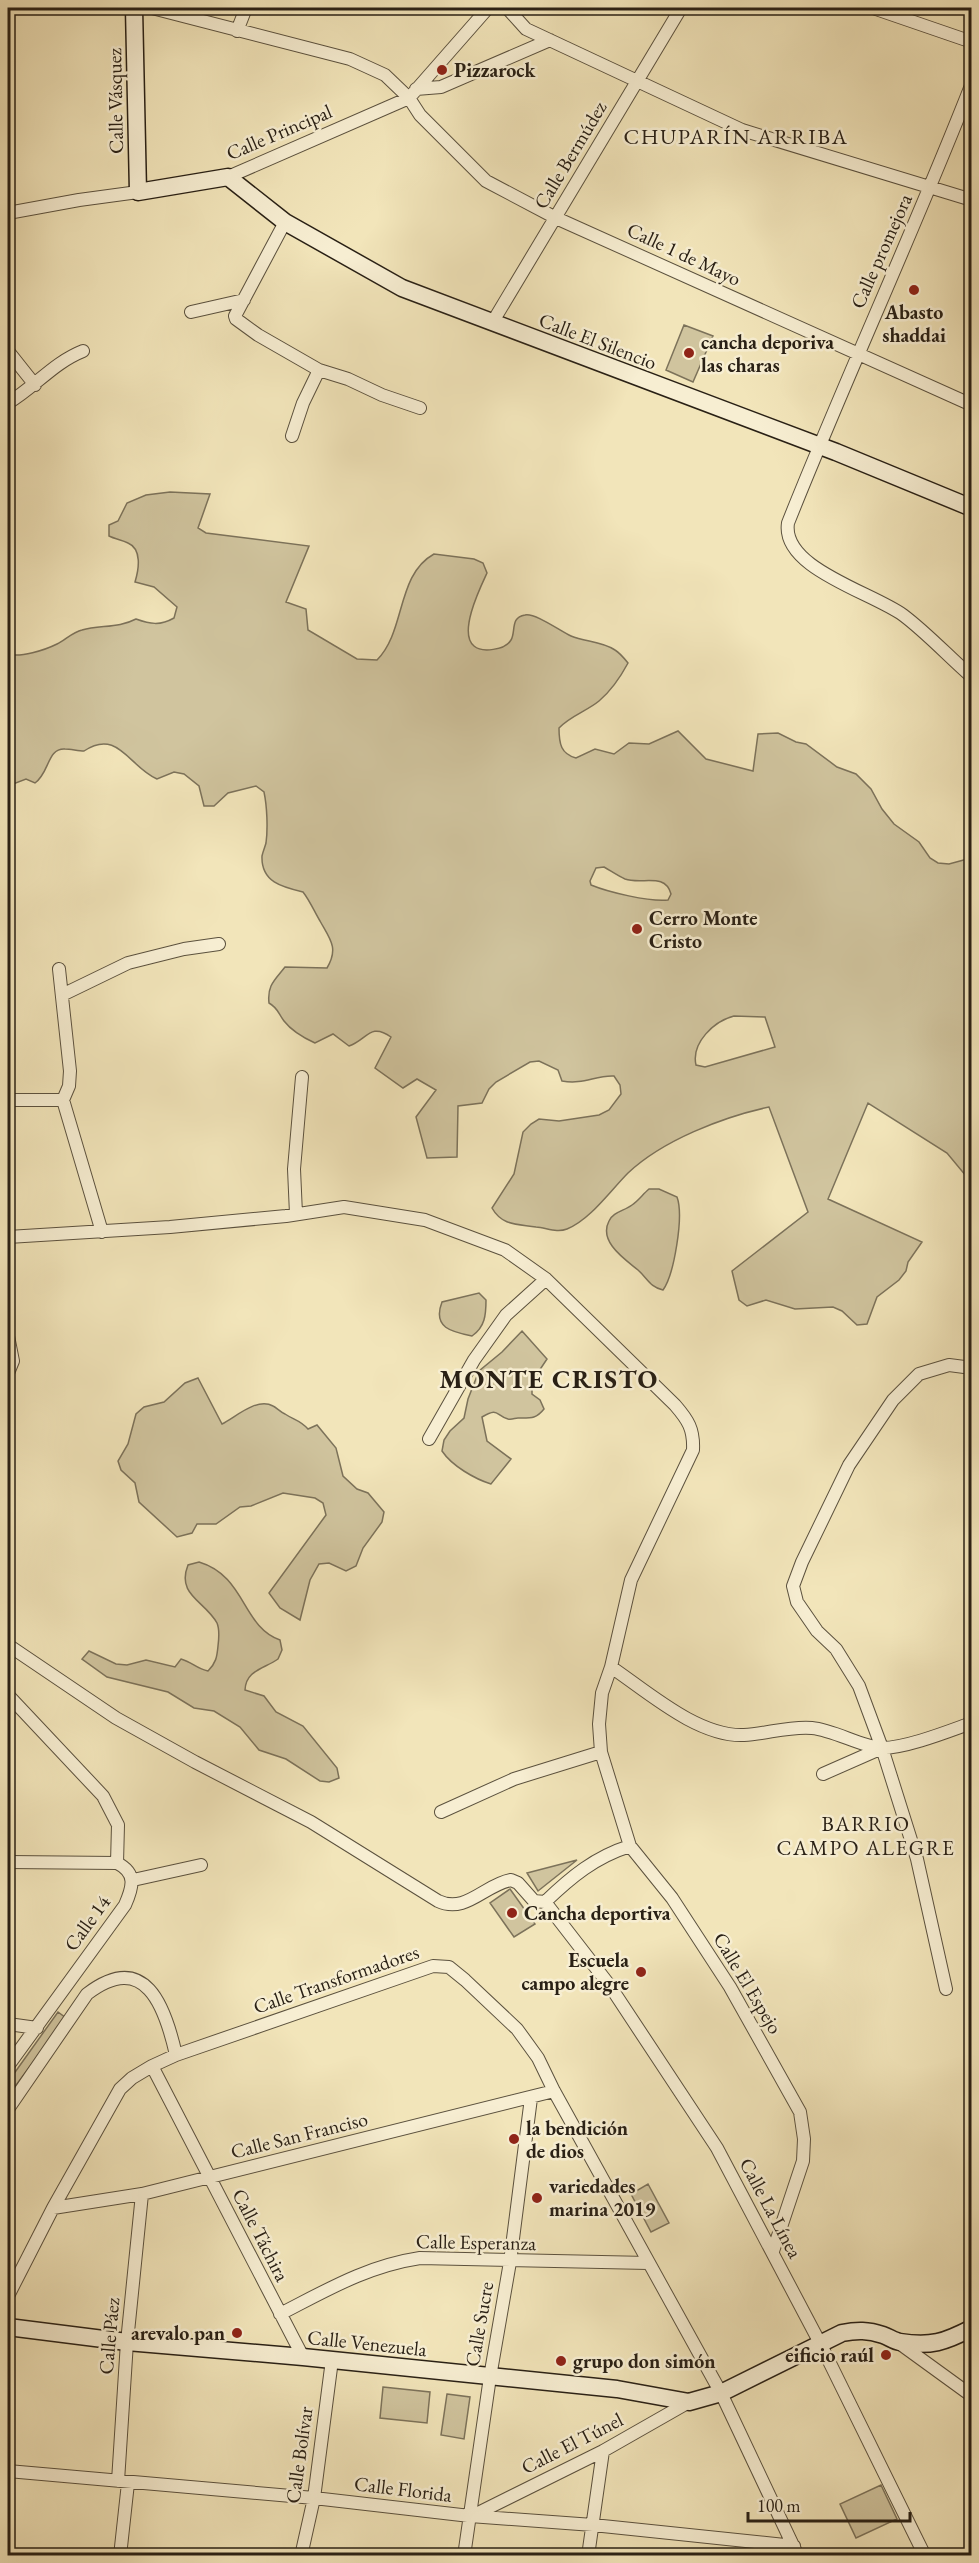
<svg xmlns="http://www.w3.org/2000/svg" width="979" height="2563" font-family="'EB Garamond',serif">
<rect width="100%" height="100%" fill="#f2e5ba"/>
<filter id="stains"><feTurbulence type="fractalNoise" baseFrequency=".00333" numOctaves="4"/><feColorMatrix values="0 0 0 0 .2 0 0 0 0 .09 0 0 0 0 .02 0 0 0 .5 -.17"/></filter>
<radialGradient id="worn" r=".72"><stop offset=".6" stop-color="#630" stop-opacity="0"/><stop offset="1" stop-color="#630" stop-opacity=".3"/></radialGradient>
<path fill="#d0c49e" stroke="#7c725a" stroke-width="1.5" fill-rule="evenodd" d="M684,325l29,11 -20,46 -27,-12z
M170,492l40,2 -12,34 8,5 103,13 -23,56 20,7 2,21 49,29 20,1c29,-29 19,-85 57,-106l40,5 9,4 4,10c-7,15 -29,60 -13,73 8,7 31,4 37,-6 5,-8 -1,-23 14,-25 11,-2 35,16 46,21 14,6 30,5 44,14 5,3 9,8 13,13 -8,15 -16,27 -29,38 -12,10 -29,15 -40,27 0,16 2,26 17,30l19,-9 19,5 15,-11 20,1 29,-13 28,28 47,12 5,-37 20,-1 18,9 10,2 31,23 19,7 15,15 11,20 12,15 25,18 11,16 8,5 11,1 22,-6v324l-24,-29 -79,-50 -40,96 94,43 -14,20 -2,9 -7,9 -22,17 -10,27 -10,1 -15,-14 -9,-4 -38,2 -29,-9 -19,6 -8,-6 -7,-29 76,-59 -39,-105c-46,10 -106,33 -141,66 -17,17 -38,47 -61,56 -10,4 -20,-1 -31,-2 -18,-3 -34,-1 -44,-19l22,-34 9,-42 8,-8 8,-5 20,2 40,-6 10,-5 12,-16 -1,-9 -6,-9c-19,-1 -30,9 -52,5l-4,-11 -19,-9 -9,1 -34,20 -7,7 -7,14 -24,3 -1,51 -30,1 -11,-41 20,-27 -19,-11 -14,9 -28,-20 16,-31c-21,-15 -24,3 -42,9l-16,-12 -18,9c-11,-5 -24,-13 -31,-22 -6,-8 -6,-13 -15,-18 -2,-18 6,-23 16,-36l42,1c12,-20 3,-29 -7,-47 -6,-10 -10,-20 -17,-29 -21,-5 -42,-10 -41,-36 1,-5 3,-9 4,-13 2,-15 1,-37 -2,-51l-8,-6 -28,7 -14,13h-10l-5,-20 -15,-12 -10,-2 -17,7c-28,-12 -39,-51 -73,-28 -6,0 -13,-2 -19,-2 -18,-1 -15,23 -30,34l-9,-4 -18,7v-132c12,4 37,-4 49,-10 8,-4 16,-12 25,-14 18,-5 37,-2 54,-11 14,5 24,7 38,-1l3,-11 -23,-20 -19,-5c4,-13 7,-33 -7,-39 -6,-3 -13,-4 -19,-7v-11l9,-4 9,-18 19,-8zM604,867c7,4 14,9 21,12 17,6 40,-7 46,15l-3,6c-19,2 -60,-8 -77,-15l-1,-4 6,-13zM734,1016l31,1 10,30 -70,20 -9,-2c-5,-22 18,-44 38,-49z
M649,1189h10l18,8c7,19 -3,78 -14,93 -13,-3 -15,-11 -25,-20 -12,-10 -40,-28 -29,-49 4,-9 15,-10 23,-16 6,-4 11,-11 17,-16z
M479,1293l7,7c0,15 -1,27 -14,36 -20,-4 -40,-8 -30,-34z
M522,1331l25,28 -10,15 -5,10v10l8,6 4,9c-8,10 -13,9 -26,9 -3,0 -6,2 -10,1 -13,-4 -9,-12 -26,-2l5,24 24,18 -20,25c-16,-5 -39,-18 -49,-33l2,-11 6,-9 14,-13 4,-19 11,-28 23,-19z
M198,1378l24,46c14,-7 35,-27 51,-18 4,2 7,6 12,8 9,6 15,6 23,15l9,-4 19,23 7,28 14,13 11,4 16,19 -2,10 -19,26 -7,18 -10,5 -17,-8 -10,1 -9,16 -10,40 -20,-12 -11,-15 57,-78 -3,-12 -8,-5 -32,-5 -32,13 -11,1 -24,17h-19l-5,9 -15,4 -38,-35 -4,-19 -14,-13 -3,-9 10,-17 8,-30 8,-7 20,-5 21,-19z
M199,1562c47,14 43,65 81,78l2,10 -4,9c-14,10 -32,11 -33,31l19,6 12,16 27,14 34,42 2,10 -10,4 -9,-1 -34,-22 -27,-9 -19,-23 -26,-16 -20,-3 -26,-16 -61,-15 -25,-18 7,-8 27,13 11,1 19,-5 29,7 6,-8c11,3 16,10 27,12 8,-8 9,-14 10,-25 1,-8 2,-16 -1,-23 -12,-22 -41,-28 -29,-58z
M577,1860l-39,31 -11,-18z
M510,1889l25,35 -21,13 -24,-34z
M58,2012l8,6 -58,78v-14z
M648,2184l21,39 -18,9 -20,-38z
M383,2387l47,5 -3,31 -47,-5z
M447,2394l23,3 -6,42 -23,-4z
M881,2485l16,34 -41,19 -16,-34z"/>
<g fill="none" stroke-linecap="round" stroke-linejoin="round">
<g stroke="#5b513e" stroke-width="14">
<path id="street" d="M152,8l198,51 35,16 24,23 11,17 66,66 70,37 416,187
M507,8l19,21 216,101 230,70
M873,8l99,34
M237,31l9,-23
M972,83c-58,148 -125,292 -184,440 -7,45 83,69 115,92 24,18 46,42 69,62
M416,89l25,-2 109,-47
M228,177l181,-79 79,-90
M8,213l71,-13 59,-8
M285,222l-50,94 1,3 22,16 61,35 29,9 34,16 38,13
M191,312l53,-12
M492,323l189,-315
M8,351l27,34
M8,403c27,-16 45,-40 75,-52
M292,436l11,-33 16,-33
M59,969l11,102 -1,15 -6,14
M62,995l66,-32 56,-14 35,-5
M8,1100h55l39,132
M296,1214l-2,-45 8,-92
M8,1237l162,-10 116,-11 58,-9 81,13 80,30 41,29 129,126c13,15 19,24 18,45l-62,130 -20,87 -9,26 -3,31 2,28 29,94
M8,1336l5,25 -5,12
M429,1439l45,-79 32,-45 40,-36
M8,1645l108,73 79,44 116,60 127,79c28,13 46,-16 73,-21l7,3 16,18 11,1
M611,1667c37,25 87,70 133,68 22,-1 45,-9 68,-7 22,2 50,19 70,20 23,0 62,-15 84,-23l6,-4
M8,1695l95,101 15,29 -1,38
M823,1774l59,-26
M441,1812l73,-33 87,-27
M8,1862l109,1c20,10 16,24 8,42l-117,161
M133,1880l68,-15
M545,1902l65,84 107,162 104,197 104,211
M545,1902c26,-25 50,-45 85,-56l42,52 58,89 70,125 4,27 -1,22 -30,90
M946,1989l-29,-130 -35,-111 -23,-62 -23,-37 -19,-18 -20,-29 -4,-16 9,-24 47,-97 44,-65 26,-26 30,-9 23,3
M8,2024l29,4
M152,2066l151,291
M8,2109l79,-115c58,-44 78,12 89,61
M53,2208l89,-14 412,-103
M8,2296l45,-88 67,-119 12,-11 20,-12 24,-11 257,-89 16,1 16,13 52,49 21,29 16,33 167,302 77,163
M280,2314c47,-24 87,-48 140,-56l228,5
M899,2343l73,53
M8,2471l306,27 156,18 123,9 201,21
M118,2481l9,-139 15,-148
M472,2516l131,-65 86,-49
M120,2556l8,-73
M301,2556l13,-58 18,-138
M464,2556l26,-179 20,-115 21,-164
M588,2556l15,-105"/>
</g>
<g stroke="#292015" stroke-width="19">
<path id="secondary" d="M134,8l4,184 90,-15 57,45 117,66 434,164 136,56
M8,2327l119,15 176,15 314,32 72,13 32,-9 121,-60c15,-3 26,-3 41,2 6,2 11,6 17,7 31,5 45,0 72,-14"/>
</g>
<use href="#street" stroke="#f7eed2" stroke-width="12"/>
<use href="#secondary" stroke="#f7eed2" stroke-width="16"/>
</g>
<g fill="#8f2418" stroke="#f7eed2" stroke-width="2">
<circle cx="442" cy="70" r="6"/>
<circle cx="914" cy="290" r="6"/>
<circle cx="689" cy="353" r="6"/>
<circle cx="637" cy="929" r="6"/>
<circle cx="512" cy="1913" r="6"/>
<circle cx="641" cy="1972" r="6"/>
<circle cx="514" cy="2139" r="6"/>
<circle cx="537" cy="2198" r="6"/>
<circle cx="237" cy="2333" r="6"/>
<circle cx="886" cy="2355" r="6"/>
<circle cx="561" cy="2361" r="6"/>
</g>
<g text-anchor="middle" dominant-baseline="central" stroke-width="5" stroke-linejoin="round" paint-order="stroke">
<g font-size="20" font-weight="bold" fill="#292015" stroke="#f7eed2" text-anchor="start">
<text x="454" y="70">Pizzarock</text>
<text x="914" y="312" text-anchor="middle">Abasto<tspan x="914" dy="23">shaddai</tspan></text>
<text x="701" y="342">cancha deporiva<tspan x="701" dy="23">las charas</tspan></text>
<text x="649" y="918">Cerro Monte<tspan x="649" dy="23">Cristo</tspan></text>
<text x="524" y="1913">Cancha deportiva</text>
<text x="629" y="1960" text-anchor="end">Escuela<tspan x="629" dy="23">campo alegre</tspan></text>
<text x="526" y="2128">la bendición<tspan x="526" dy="23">de dios</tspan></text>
<text x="549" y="2186">variedades<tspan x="549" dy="23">marina 2019</tspan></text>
<text x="225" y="2333" text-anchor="end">arevalo pan</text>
<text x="874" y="2355" text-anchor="end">eificio raúl</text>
<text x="573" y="2361">grupo don simón</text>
</g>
<g font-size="20" fill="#292015" stroke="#f7eed2">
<text transform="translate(115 101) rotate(-91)">Calle Vásquez</text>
<text transform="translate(279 132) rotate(-23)">Calle Principal</text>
<text transform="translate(570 155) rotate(-59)">Calle Bermúdez</text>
<text transform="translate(881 251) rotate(-66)">Calle promejora</text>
<text transform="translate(684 254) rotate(25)">Calle 1 de Mayo</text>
<text transform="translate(598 341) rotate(21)">Calle El Silencio</text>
<text transform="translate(87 1923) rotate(-54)">Calle 14</text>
<text transform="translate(336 1979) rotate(-19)">Calle Transformadores</text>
<text transform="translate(748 1983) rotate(59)">Calle El Espejo</text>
<text transform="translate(299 2135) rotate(-14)">Calle San Franciso</text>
<text transform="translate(771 2208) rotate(62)">Calle La Línea</text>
<text transform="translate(261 2235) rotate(63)">Calle Táchira</text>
<text transform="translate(476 2242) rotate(1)">Calle Esperanza</text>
<text transform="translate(479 2324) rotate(-80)">Calle Sucre</text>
<text transform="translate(109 2336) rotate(-85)">Calle Páez</text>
<text transform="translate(367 2343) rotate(6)">Calle Venezuela</text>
<text transform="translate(572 2443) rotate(-27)">Calle El Túnel</text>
<text transform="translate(299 2455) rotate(-82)">Calle Bolívar</text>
<text transform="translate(403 2489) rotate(7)">Calle Florida</text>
</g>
<g font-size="21" letter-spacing="1.5" fill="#292015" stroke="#f7eed2">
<text x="866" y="1823">BARRIO<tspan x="866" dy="24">CAMPO ALEGRE</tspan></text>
</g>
<g font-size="22" letter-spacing="1.5" fill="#292015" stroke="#f7eed2">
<text x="736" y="136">CHUPARÍN ARRIBA</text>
</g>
<g font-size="26" font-weight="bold" letter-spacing="1.5" fill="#292015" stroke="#f7eed2">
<text x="549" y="1379">MONTE CRISTO</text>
</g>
</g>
<rect width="979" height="2563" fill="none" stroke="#f2e5ba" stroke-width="30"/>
<rect x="9" y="9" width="961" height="2545" fill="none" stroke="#292015" stroke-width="3"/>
<rect x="15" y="15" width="949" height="2533" fill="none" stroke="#292015" stroke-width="1.5"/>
<path d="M748 2512v9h162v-9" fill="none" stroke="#292015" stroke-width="3"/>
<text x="757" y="2512" font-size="18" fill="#292015" stroke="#f7eed2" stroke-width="4.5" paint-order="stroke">100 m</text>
<rect width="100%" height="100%" filter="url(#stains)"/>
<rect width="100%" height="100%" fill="url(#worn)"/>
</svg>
